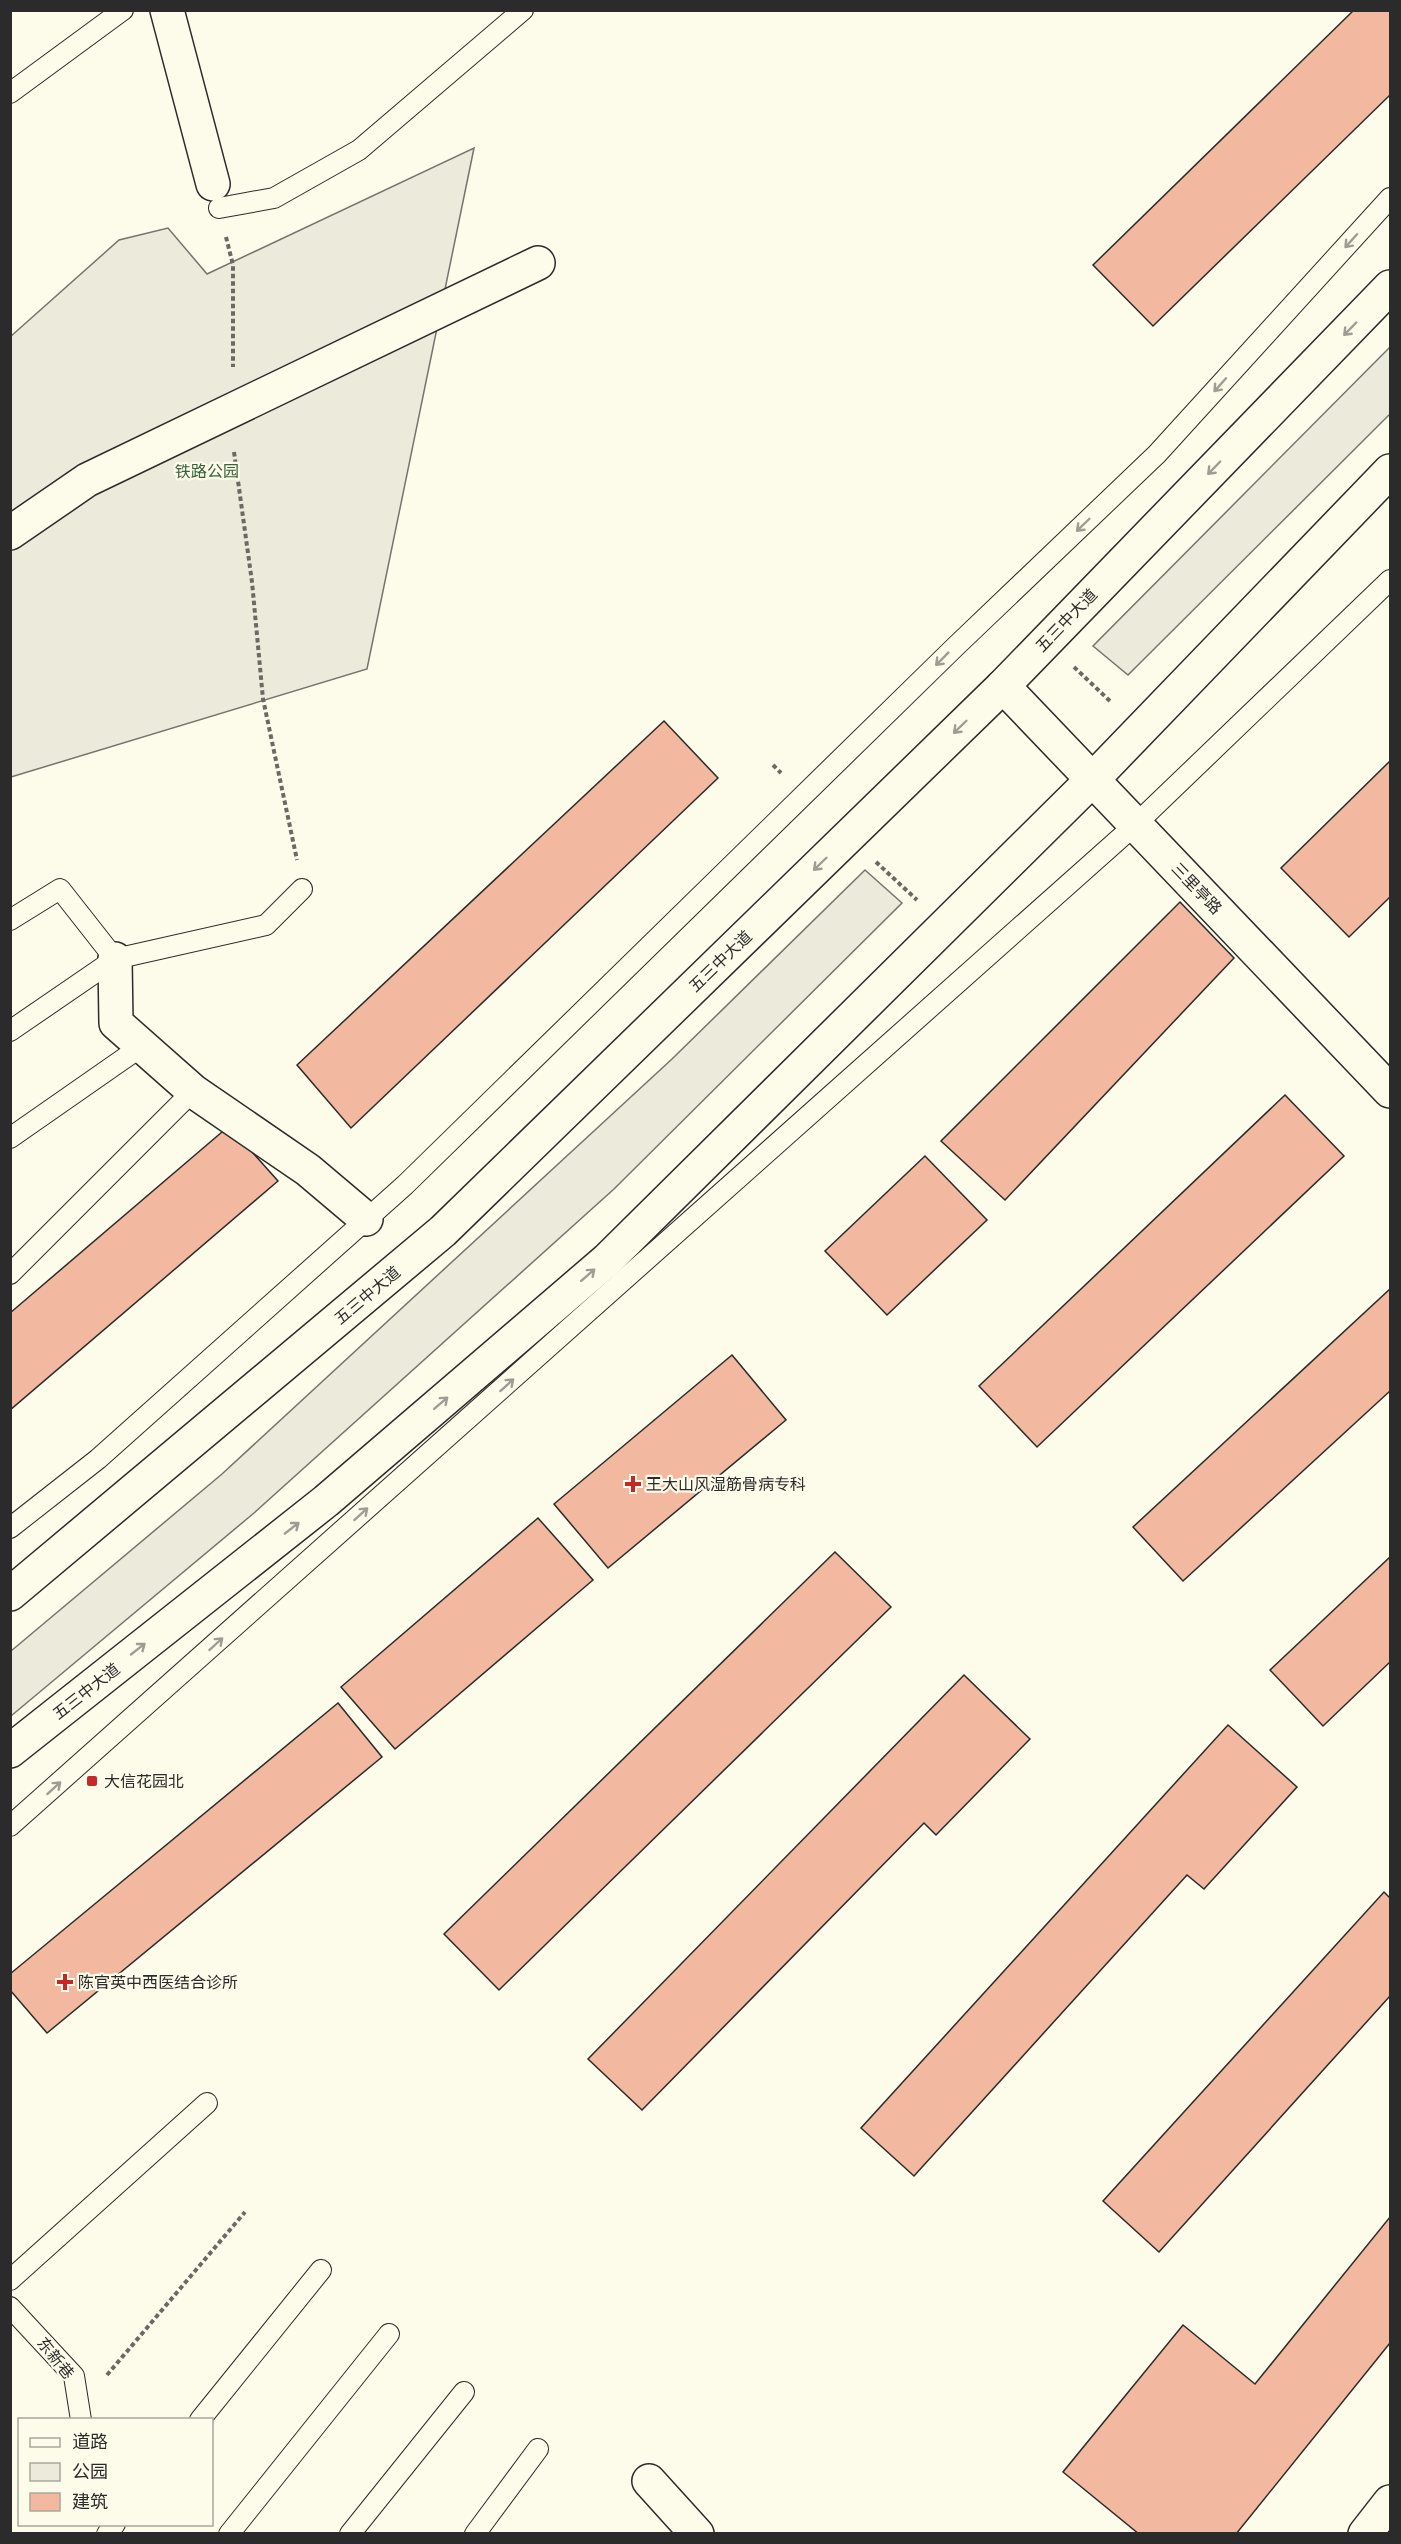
<svg xmlns="http://www.w3.org/2000/svg" width="1401" height="2544" font-family="'Golos Text','Noto Sans SC',sans-serif">
<rect width="100%" height="100%" fill="#fdfbea"/>
<path fill="#ecebdb" stroke="#74746e" stroke-width="1.5" d="M474,148l-107,521 -356,108 -1,-440 109,-97 49,-12 39,46z
M1390,347v67l-262,261 -35,-29z
M865,870l37,33 -288,286 -360,324 -243,203v-65l211,-177 450,-415z"/>
<path fill="#f2b8a0" stroke="#2b2b2b" stroke-width="1.5" d="M1354,10h36v85l-237,231 -60,-61z
M664,721l54,57 -367,350 -54,-63z
M1390,761v136l-41,40 -68,-69z
M1180,902l54,56 -229,242 -64,-59z
M1285,1095l59,61 -307,291 -58,-61z
M229,1126l49,55 -268,229v-97z
M925,1156l62,64 -100,95 -62,-64z
M1390,1289v102l-207,190 -50,-54z
M732,1355l54,65 -178,148 -54,-64z
M538,1518l55,62 -198,169 -54,-62z
M835,1552l56,55 -392,383 -55,-56z
M1390,1557v105l-67,64 -53,-56z
M964,1675l66,64 -94,96 -12,-12 -282,287 -54,-51z
M338,1703l44,54 -335,276 -37,-43v-16z
M1228,1725l69,62 -93,102 -17,-14 -273,301 -53,-48z
M1384,1892l6,6v98l-231,256 -56,-51z
M1390,2217v126l-154,191h-97l-76,-62 120,-147 72,59z"/>
<g fill="none" stroke-linecap="round" stroke-linejoin="round">
<g stroke="#2b2b2b" stroke-width="22">
<path id="lane" d="M10,93l113,-83
M219,208l55,-10 85,-48 164,-140
M10,920l50,-31 55,70
M10,1031l105,-72 151,-34 36,-36
M10,1138l132,-92
M10,1274l183,-183
M10,1528l88,-69 307,-274 550,-538 202,-193 233,-256
M10,1826l1126,-1002 254,-244
M10,2280l197,-177
M10,2307l64,69 7,44
M200,2420l121,-150
M107,2534l8,-10
M229,2534l160,-200
M350,2534l114,-142
M475,2534l63,-85"/>
</g>
<g stroke="#2b2b2b" stroke-width="36">
<path id="street" d="M167,10l46,174
M10,533l77,-53 451,-217
M115,959l1,64 77,68 115,79 58,49
M649,2481l48,53"/>
</g>
<g stroke="#2b2b2b" stroke-width="36">
<path id="secondary" d="M1003,686l387,405
M1365,2534l25,-32"/>
</g>
<g stroke="#2b2b2b" stroke-width="36">
<path id="primary" d="M10,1594l433,-363 560,-545 387,-399
M10,1751l316,-250 281,-241 486,-481 297,-308"/>
</g>
<path stroke="#6a6964" stroke-width="4" stroke-dasharray="4.5 3" stroke-linecap="butt" d="M226,237l7,28v102
M234,452l18,130 11,117 34,161
M1074,667l38,36
M773,765l8,8
M876,862l41,38
M107,2375l138,-163"/>
<use href="#lane" stroke="#fdfbea" stroke-width="20"/>
<use href="#street" stroke="#fdfbea" stroke-width="33"/>
<use href="#secondary" stroke="#fdfbea" stroke-width="33"/>
<use href="#primary" stroke="#fdfbea" stroke-width="33"/>
</g>
<defs><path id="oneway-shaft" d="M-6 0H5M1.5-3L5.5 0L1.5 3" fill="none" stroke-width="1.6" stroke-linecap="round" stroke-linejoin="round" transform="scale(1.5)"/></defs>
<g stroke="#9e9d94">
<use href="#oneway-shaft" transform="translate(1351 241) rotate(132)"/>
<use href="#oneway-shaft" transform="translate(1350 329) rotate(134)"/>
<use href="#oneway-shaft" transform="translate(1220 385) rotate(132)"/>
<use href="#oneway-shaft" transform="translate(1214 468) rotate(134)"/>
<use href="#oneway-shaft" transform="translate(1083 525) rotate(136)"/>
<use href="#oneway-shaft" transform="translate(942 659) rotate(135)"/>
<use href="#oneway-shaft" transform="translate(960 727) rotate(136)"/>
<use href="#oneway-shaft" transform="translate(820 864) rotate(136)"/>
<use href="#oneway-shaft" transform="translate(588 1275) rotate(-41)"/>
<use href="#oneway-shaft" transform="translate(507 1385) rotate(-42)"/>
<use href="#oneway-shaft" transform="translate(441 1403) rotate(-41)"/>
<use href="#oneway-shaft" transform="translate(361 1514) rotate(-42)"/>
<use href="#oneway-shaft" transform="translate(292 1528) rotate(-38)"/>
<use href="#oneway-shaft" transform="translate(216 1644) rotate(-42)"/>
<use href="#oneway-shaft" transform="translate(138 1649) rotate(-38)"/>
<use href="#oneway-shaft" transform="translate(54 1788) rotate(-42)"/>
</g>
<g fill="#c62828" stroke="#fdfbea" stroke-width="2">
<path d="M630 1475h6v6h6v6h-6v6h-6v-6h-6v-6h6z"/>
<rect x="86" y="1775" width="12" height="12" rx="3"/>
<path d="M62 1973h6v6h6v6h-6v6h-6v-6h-6v-6h6z"/>
</g>
<g text-anchor="middle" dominant-baseline="central" stroke-width="4.5" stroke-linejoin="round" paint-order="stroke">
<g font-size="16" fill="#34623c" stroke="#fdfbea">
<text x="207" y="471">铁路公园</text>
</g>
<g font-size="16" fill="#2b2b2b" stroke="#fdfbea">
<text transform="translate(1066 620) rotate(-46)">五三中大道</text>
<text transform="translate(1197 888) rotate(46)">三里亭路</text>
<text transform="translate(720 961) rotate(-44)">五三中大道</text>
<text transform="translate(367 1295) rotate(-40)">五三中大道</text>
<text transform="translate(86 1691) rotate(-38)">五三中大道</text>
<text transform="translate(56 2358) rotate(51)">东新巷</text>
</g>
<g font-size="16" fill="#2b2b2b" stroke="#fdfbea" text-anchor="start">
<text x="646" y="1484">王大山风湿筋骨病专科</text>
<text x="104" y="1781">大信花园北</text>
<text x="78" y="1982">陈官英中西医结合诊所</text>
</g>
</g>
<rect width="1401" height="2544" fill="none" stroke="#2b2b2b" stroke-width="24"/>
<rect x="18" y="2418" width="195" height="108" fill="#fdfbea" stroke="#a9a89e" stroke-width="1.5"/>
<rect x="30" y="2438" width="30" height="9" fill="#fdfbea" stroke="#a9a89e" stroke-width="1.5"/>
<text x="72" y="2448" font-size="18" fill="#2b2b2b">道路</text>
<rect x="30" y="2463" width="30" height="18" fill="#ecebdb" stroke="#a9a89e" stroke-width="1.5"/>
<text x="72" y="2478" font-size="18" fill="#2b2b2b">公园</text>
<rect x="30" y="2493" width="30" height="18" fill="#f2b8a0" stroke="#a9a89e" stroke-width="1.5"/>
<text x="72" y="2508" font-size="18" fill="#2b2b2b">建筑</text>
</svg>
